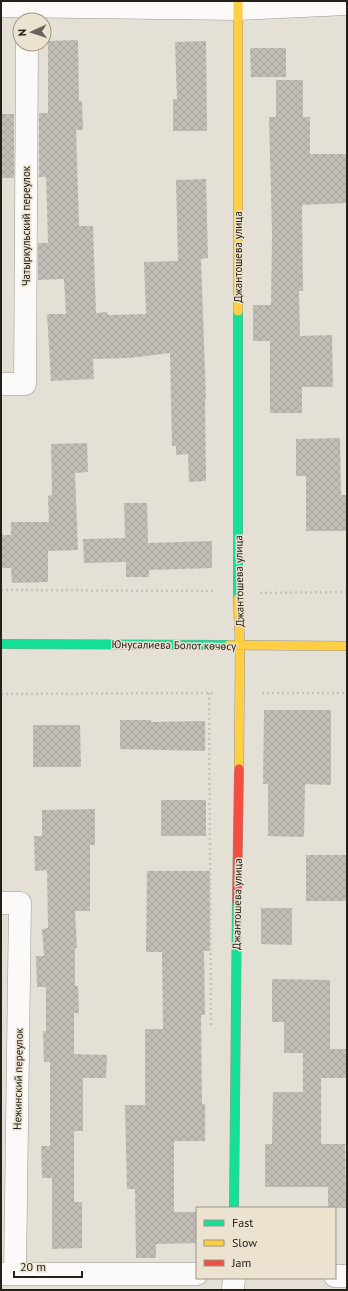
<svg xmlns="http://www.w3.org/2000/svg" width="348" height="1291" font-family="'PT Sans',sans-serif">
<defs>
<pattern id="building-cross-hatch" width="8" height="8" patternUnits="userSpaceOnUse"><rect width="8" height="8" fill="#c2beb7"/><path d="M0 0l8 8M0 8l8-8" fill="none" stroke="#a7a39d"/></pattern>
</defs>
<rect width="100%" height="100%" fill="#e5e0d6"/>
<path fill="url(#building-cross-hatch)" d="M78,40l1,61h3l1,29h-7l3,96h14l3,87 11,-1 1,3 38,-1 -2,-52 34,-1 -2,-81 30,-1 2,79 -7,1 5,140h-1l1,82 -17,1 -1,-28 -12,1v-9h-4l-2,-93 -40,5 -37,1 1,20 -43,2 -4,-67h19l-2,-35 -26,1v-37h10l-2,-66h-7v-64h9v-72z
M206,41l1,90h-34v-32h4l-2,-57z
M250,48h36v29h-35z
M276,80h27v37h7v37h37v49l-45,2 1,86h-4l1,45 32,-1 1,52h-31v26h-32v-72h-17v-36h18l1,-72 -3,-116h7z
M1,114h13v64h-13z
M340,438l1,57h6v36h-41v-55h-10v-37z
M87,443l1,29 -13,1 3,77 -30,1v31l-36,1 -1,-15h-10v-33h10v-13h38l-1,-26 4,-1 -1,-51z
M124,503h23l1,40 64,-2v27l-63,2v7h-23v-15l-42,1 -1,-24 42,-1z
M264,710h67v75l-26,-1 -1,53 -36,-1v-52h-5z
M120,720h31v2l54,-1v30l-85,-2z
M33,725h47l1,42h-48z
M161,800h45v36h-45z
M95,809v36h-5v66h-15l2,37h-2v38h3l1,27h-5v41l33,1 -1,23h-23v53h-9v71h8v46l-30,1v-71h-10l-1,-32h9v-84h-6l-1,-31h3v-44h-9l-1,-31h8l-2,-27 6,-1 -1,-58 -12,1 -1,-35h8v-26z
M306,855h40v46h-40z
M147,871h63v80h-6l1,64h-4l1,89h3v37h-31v71h23v31l-41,1v14h-20l-1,-69h-8l-2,-84h20v-76h18l-1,-77h-16z
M261,908h31v37l-31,-1z
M272,979l58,1v69h16v29h-25v66h24l1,64h-18v-21h-63v-43h7l1,-52h30v-39h-19v-31h-12z"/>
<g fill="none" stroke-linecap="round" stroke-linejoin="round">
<g stroke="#9b978f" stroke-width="23">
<path id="street" d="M1,6l237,3 109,-5
M1,384h24l2,-340
M1,903h19l-5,371
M1,1274h196
M335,1276h12
M233,1290l1,-12"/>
</g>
<g stroke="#9b978f" stroke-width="10">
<path id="fast" d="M238,311v288
M1,644l228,1
M234,1208l3,-307"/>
</g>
<g stroke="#9b978f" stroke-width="10">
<path id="slow" d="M238,1v310
M238,599l2,47 -1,123
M229,645l118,1"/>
</g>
<g stroke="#9b978f" stroke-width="10">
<path id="jam" d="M237,901l2,-132"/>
</g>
<path stroke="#c4c3bf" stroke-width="2.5" stroke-dasharray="2 3" stroke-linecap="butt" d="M1,590l214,1
M260,593l87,-1
M209,693l2,332
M262,693h85
M1,694l215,-1"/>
<use href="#street" stroke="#fbfaf9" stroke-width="22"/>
<use href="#fast" stroke="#16e098" stroke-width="9"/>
<use href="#slow" stroke="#ffcf43" stroke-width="9"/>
<use href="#jam" stroke="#f24e42" stroke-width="9"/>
</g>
<g text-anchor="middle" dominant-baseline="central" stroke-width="3" stroke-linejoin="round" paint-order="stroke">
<g font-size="11" fill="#24201a" stroke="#ebe2d0">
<text transform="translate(26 226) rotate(-90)">Чатыркульский переулок</text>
<text transform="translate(238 257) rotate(-90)">Джантошева улица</text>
<text transform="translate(239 581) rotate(-91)">Джантошева улица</text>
<text transform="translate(174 645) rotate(1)">Юнусалиева Болот көчөсү</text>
<text transform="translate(237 904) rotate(-89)">Джантошева улица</text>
<text transform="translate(18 1079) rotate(-89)">Нежинский переулок</text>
</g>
</g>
<rect width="348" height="1291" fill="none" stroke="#24201a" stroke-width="4"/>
<rect x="196" y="1207" width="140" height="72" fill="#ebe2d0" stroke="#9b9487"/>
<rect x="204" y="1220" width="20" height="6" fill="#16e098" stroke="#9b9487"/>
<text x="232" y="1227" font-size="12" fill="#24201a">Fast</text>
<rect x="204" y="1240" width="20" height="6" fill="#ffcf43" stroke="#9b9487"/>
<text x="232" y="1247" font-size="12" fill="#24201a">Slow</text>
<rect x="204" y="1260" width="20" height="6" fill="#f24e42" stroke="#9b9487"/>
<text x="232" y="1267" font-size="12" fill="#24201a">Jam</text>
<g transform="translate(32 32) rotate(267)"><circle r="19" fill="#ebe2d0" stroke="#9b9487"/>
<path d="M0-3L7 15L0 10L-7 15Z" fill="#68635c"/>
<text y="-6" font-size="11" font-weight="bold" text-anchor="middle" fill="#24201a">N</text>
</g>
<path d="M14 1271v6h68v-6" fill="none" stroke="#24201a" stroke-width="2"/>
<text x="20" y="1271" font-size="12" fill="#24201a" stroke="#ebe2d0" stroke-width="3" paint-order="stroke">20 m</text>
</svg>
